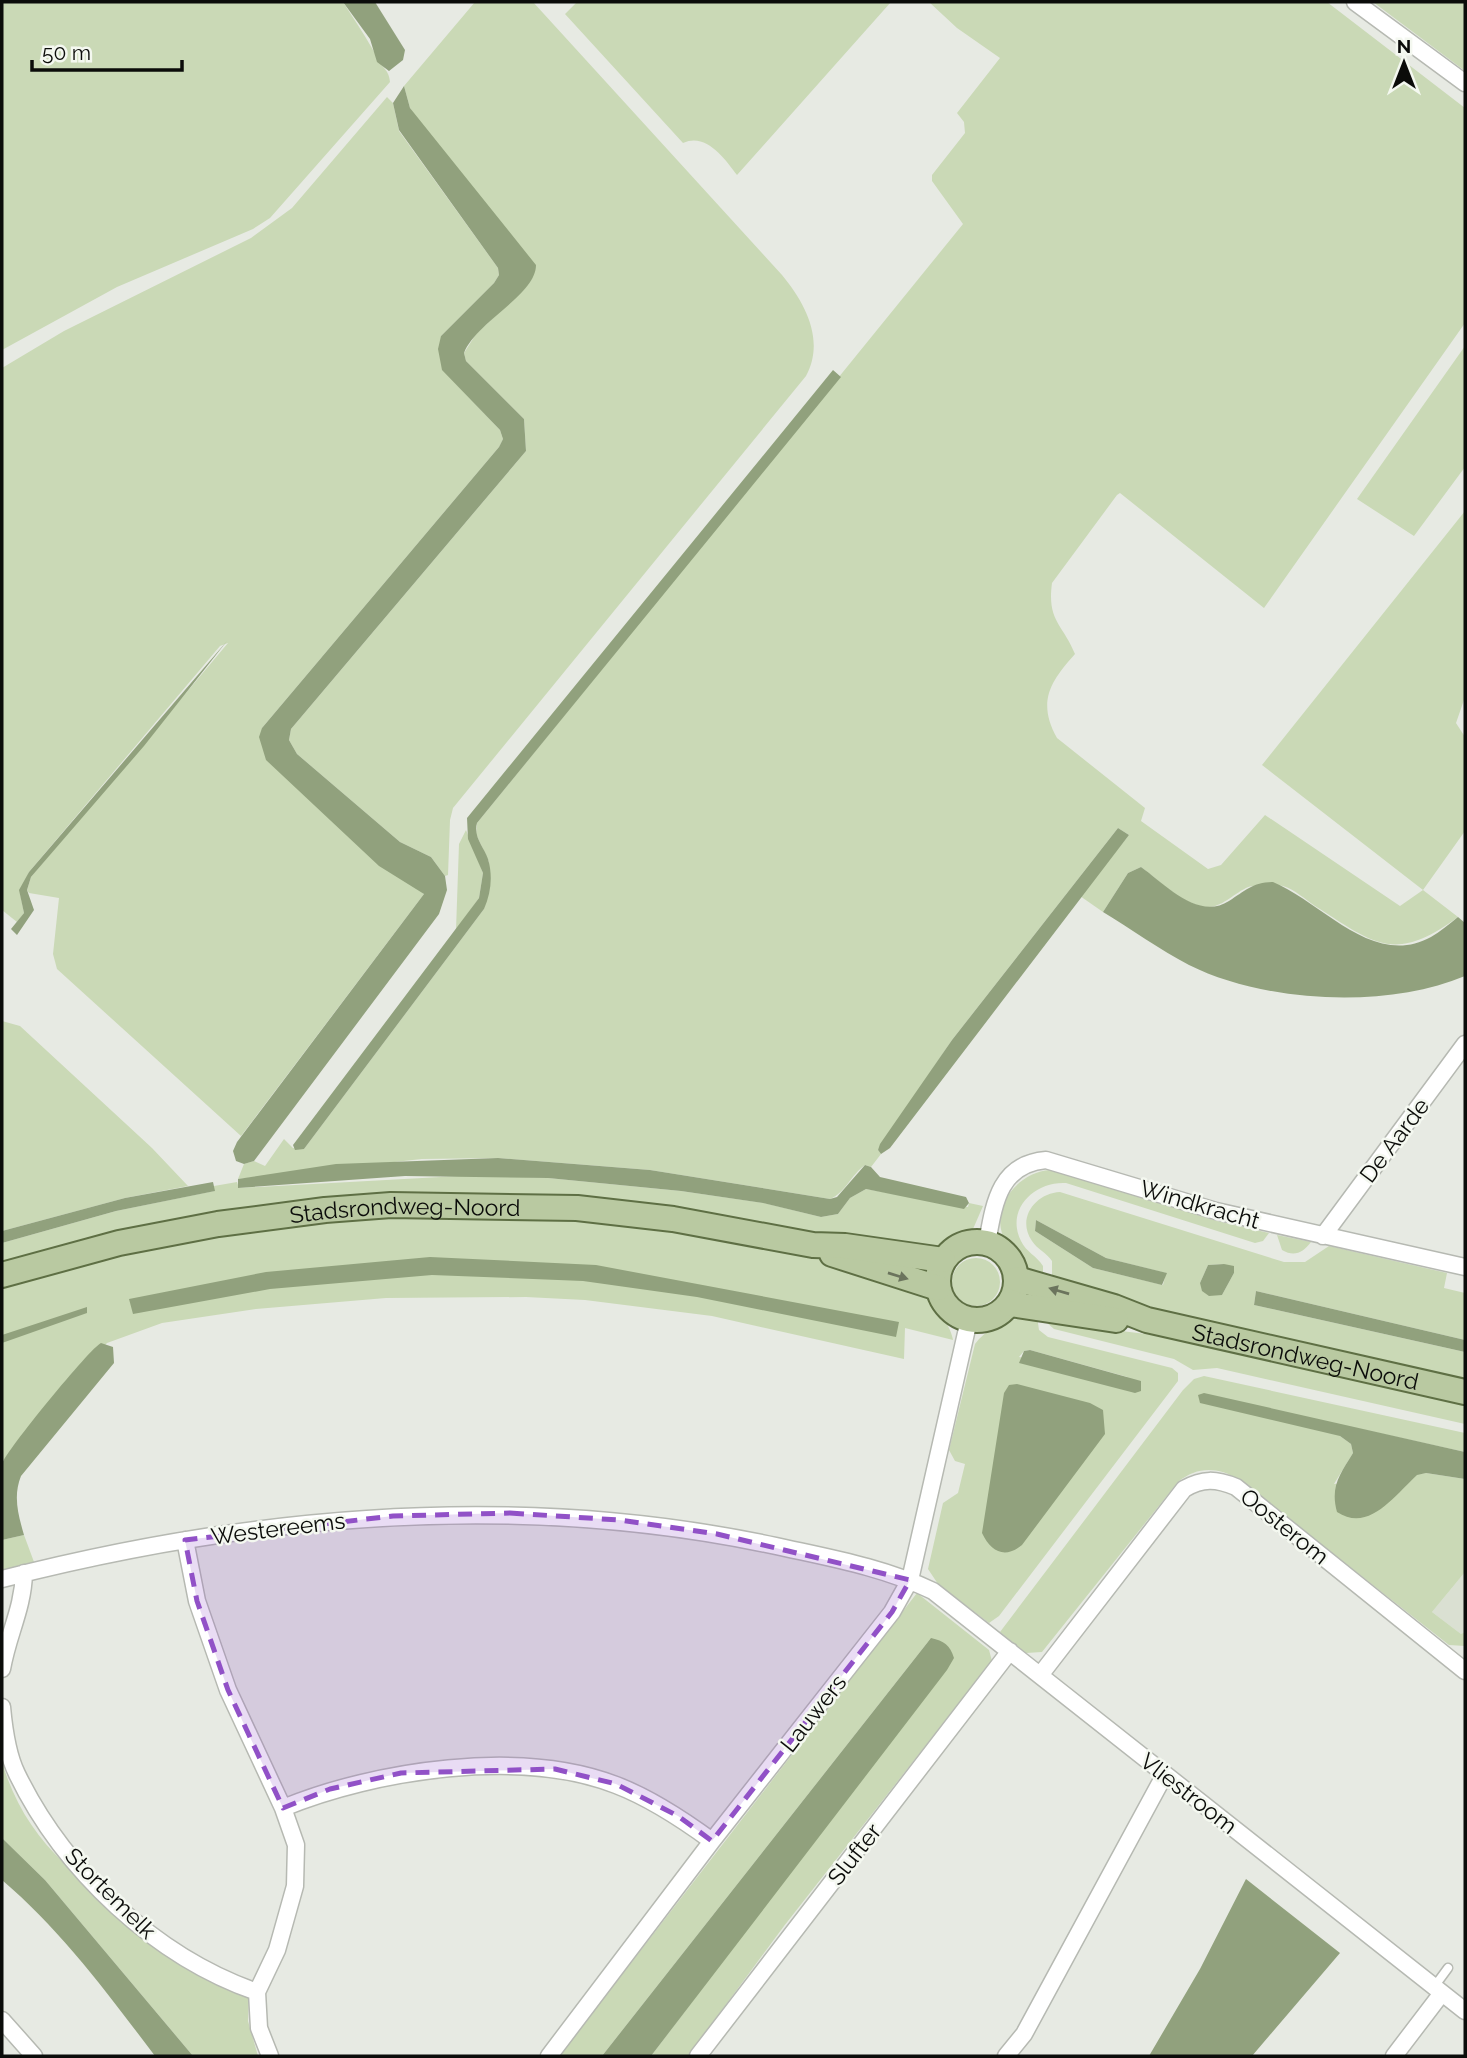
<svg xmlns="http://www.w3.org/2000/svg" width="1467" height="2058" font-family="Raleway,sans-serif">
<rect width="100%" height="100%" fill="#e7eae3"/>
<path fill="#dae0d2" d="M1465,1572v60l-4,2 -29,-22z"/>
<path fill="#cad9b6" fill-rule="evenodd" d="M2,2h341c12,19 24,36 35,57 5,10 11,11 12,23l-120,136 -17,11 -136,58 -115,63z
M475,2h58l249,273c24,29 43,66 24,101l-353,432 -3,12 -2,55 -3,1 -14,-19 -31,-15 -103,-88 -8,-14 2,-11 235,-278 -2,-32 -58,-58 -2,-8 12,-19 50,-47 -116,-179 -6,-22z
M577,2h314l-154,173c-12,-16 -31,-43 -54,-32l-118,-129z
M929,2h398l138,106v215l-201,285 -144,-115 -3,2 -65,88c-5,38 10,40 23,71 -25,28 -38,48 -18,84l88,70 -4,13 67,48 13,-4 44,-50 135,91 23,-16 -161,-125 203,-254v186l-9,26 9,14v94l-42,59 35,27c-64,47 -83,27 -143,-11 -9,-6 -21,-17 -32,-20 -7,-2 -30,-2 -37,2 -18,9 -29,26 -52,16 -19,-7 -37,-25 -53,-37l-13,6 -25,39 -23,-16 49,-61 -11,-7 -166,212 -74,110 3,4 -10,13 -6,-2c-14,10 -20,28 -35,34l-180,-29 -152,-12 -76,1 -184,20 6,-15 10,-3 11,5 19,-27 9,9 11,1 180,-240 5,-47 -13,-28 1,-11 486,-599 -31,-43v-6l33,-42 -1,-11 -7,-9 43,-55 -43,-30z
M1373,2h92v69z
M387,97l6,6 6,28 99,137 1,7 -5,8 -53,53 15,48 44,46 3,9 -4,8 -237,281 162,166 -183,242 -184,-167 -4,-15 6,-56 -30,-5 -2,-3 4,-13 197,-234 -8,3 -191,226 -9,21 4,20 -7,9 -15,-12v-542l62,-37 187,-93 41,-30z
M1465,346v121l-51,69 -57,-37z
M466,830l17,43 -4,25 -23,32 3,-86z
M2,1021l18,5 132,122 36,38 -63,12 -123,33z
M1050,1170l167,51 52,12 -6,8 -8,2 -189,-60c-31,-2 -61,26 -45,58 5,11 16,15 22,25v14c-13,-8 -35,-28 -40,-44 -12,-31 16,-64 47,-66z
M477,1175l71,3 133,13 83,12 57,14 17,-3 12,-16 16,-9 102,18 1,-4 14,3 -10,23 -43,22 -392,-56 -130,-2 -142,12 -82,13 -182,46v-21l114,-32 98,-20v-5l23,-4 2,6z
M1060,1192l224,70h21l24,-16 118,27 -3,15 21,5v47l-209,-49 -2,14 211,47v29l-271,-60 -142,-38v-22c-5,-8 -15,-12 -20,-20 -16,-23 4,-48 28,-49zM1036,1220l70,38 60,15 -3,12 -70,-17 -58,-37zM1224,1264l10,9 -12,22 -22,-12 8,-18z
M428,1215c146,4 310,11 448,62 15,5 37,9 50,18 9,7 26,34 27,45l-48,-12 -1,31 -192,-43 -127,-16 -59,-3 -140,1 -130,11 -94,14 -55,20 -105,119v-175c139,-44 281,-64 426,-72z
M1277,1235l34,7c-8,11 -17,15 -29,8z
M952 1282a24 24 0 1 1 48 0a24 24 0 1 1-48 0Z
M1037,1316l2,14 9,7 124,31 6,5v8l-179,235 -10,7 -51,-39 -10,-15 15,-66 15,-10 7,-29 -10,-3 -6,-11 26,-106c14,-19 40,-27 62,-28zM1030,1350l101,28 -112,-21 5,-6z
M1046,1322l117,14 302,68v20l-248,-56 -24,2 -19,-11 -120,-30z
M1204,1376l261,57v19l-123,-27 -2,11 11,8 2,9 -19,31 92,-11 39,6v93l-33,40 29,22 4,-2v14l-16,-1 -211,-166c-20,-12 -41,-13 -60,3l-136,170 -16,1 -26,-21 183,-242 11,-11z
M24,1535l10,27 -32,8v-30z
M917,1593l72,57 3,11 -208,265 -96,130h-37l41,-54 239,-364 -329,418h-43z
M2,1762c24,81 78,119 145,164 34,23 68,46 102,69l-1,26 10,35h-65l-148,-176 -43,-42z"/>
<path fill="#91a17d" d="M343,2h32l30,48 -2,10 -14,11 -12,-9 -7,-23z
M404,86l6,22 126,157c0,30 -60,57 -72,88l2,8 58,58 2,32 -235,278 -2,11 8,14 103,88 31,15 14,19 2,14 -8,24 -185,247 -10,3 -8,-3 -3,-10 4,-9 187,-248 -45,-28 -113,-106 -7,-23 3,-9 237,-281 4,-8 -3,-9 -58,-60 -4,-21 3,-13 53,-53 5,-8 -1,-7 -99,-138 -6,-27z
M833,370l8,7 -364,446c-4,14 7,24 11,36 5,17 3,34 -4,50l-180,240 -9,1 -2,-5 186,-247 4,-25 -15,-34 -1,-21z
M227,641l-83,105 -113,131 -4,13 7,20 -17,25 -6,-6 13,-16 -5,-23 10,-18z
M1118,828l11,7 -239,313 -9,6 -3,-4 2,-6 72,-104z
M1141,867c24,17 57,54 88,34 16,-10 24,-19 44,-19 49,20 100,87 158,55 9,-5 18,-13 27,-20l7,6v53c-78,33 -200,27 -276,-11 -29,-15 -58,-36 -86,-53l25,-39z
M498,1158l152,12 180,29 7,-2 28,-32 6,2 9,10 86,20 3,6 -5,6 -98,-20 -16,9 -12,16 -17,3 -58,-14 -82,-12 -133,-13 -143,-2 -167,12v-9l98,-15z
M213,1182l2,9 -99,20 -114,32v-12l123,-33z
M1036,1220l70,38 61,15 -5,12 -69,-17 -58,-37z
M430,1257l166,8 303,57 -3,15 -199,-40 -114,-16 -151,-6 -162,14 -137,25 -4,-15 137,-27z
M1224,1264l10,2v7l-12,22 -13,1 -7,-5 -2,-8 8,-18z
M1256,1291l209,49v12l-211,-47z
M87,1307v6l-85,30v-8z
M101,1343l12,4 1,16 -93,113c-8,20 -3,38 3,59l-22,5c0,-21 -2,-57 0,-76 3,-12 89,-117 99,-121z
M1030,1350l111,31v10l-6,2 -116,-30 5,-12z
M1017,1384l73,19 13,7 2,24 -83,111c-17,14 -31,7 -40,-12l22,-140 5,-8z
M1204,1393l261,59v27l-39,-6 -9,2c-23,21 -48,58 -80,37 -7,-25 3,-38 16,-59l-2,-9 -11,-8 -140,-33 -2,-8z
M931,1638c13,3 19,7 23,20l-7,12 -296,386h-49z
M2,1838l43,42 148,176h-38c-47,-62 -94,-126 -153,-176z
M1246,1879l94,74 -88,103h-103l51,-87z"/>
<g fill="none" stroke-linecap="round" stroke-linejoin="round">
<g stroke="#b6b9b2" stroke-width="11">
<path id="service" d="M1434,1987l14,-19"/>
</g>
<g stroke="#b6b9b2" stroke-width="19">
<path id="minor" d="M1355,2l110,81
M1323,1236l142,-192
M987,1243c7,-39 12,-79 59,-83l170,51 249,56
M185,1540l12,61 31,89 55,118 13,37 -1,41 -18,64 -20,42 2,36 11,28
M2,1579c254,-65 517,-88 774,-33 54,12 107,21 157,45l532,420
M2,1669c6,-35 21,-60 22,-96
M1041,1674l143,-185c19,-11 32,-10 52,-2l229,184
M2,1707c2,22 5,47 15,67 47,97 139,183 240,218
M283,1808c92,-38 238,-60 333,-23 34,13 66,34 96,56
M2,2020l32,36
M549,2056l163,-215 180,-229 18,-32 59,-260
M698,2056l312,-405
M1006,2056l18,-22 141,-260
M1394,2056l48,-63"/>
</g>
<g stroke="#5e6f44" stroke-width="28">
<g id="primary">
<circle cx="977" cy="1281" r="39"/>
<path d="M832,1254l106,34"/>
<path id="s1" d="M2,1275l117,-32 99,-19 107,-14 66,-5 186,3 96,11 140,26 32,1 98,14"/>
<path id="s2" d="M1017,1279l97,28 33,13 318,72"/>
<path d="M1010,1304l106,16"/>
</g>
</g>
<use href="#service" stroke="#fff" stroke-width="8"/>
<use href="#minor" stroke="#fff" stroke-width="16"/>
<use href="#primary" stroke="#b9c9a1" stroke-width="24"/>
</g>
<defs><path id="oneway-solid" d="M-6-.8H1V-3.2L6.5 0L1 3.2V.8H-6Z" transform="scale(1.75)"/></defs>
<g fill="#6b745d">
<use href="#oneway-solid" transform="translate(898 1276) rotate(17)"/>
<use href="#oneway-solid" transform="translate(1059 1291) rotate(-164)"/>
</g>
<path fill="#9151c7" fill-opacity="0.2" stroke="#9151c7" stroke-width="5" stroke-dasharray="14 9" stroke-linejoin="round" d="M510,1513l109,7 98,14 193,46 -18,32 -180,229 -34,-25 -62,-32 -61,-15 -154,4 -71,16 -47,19 -55,-118 -31,-89 -12,-61 208,-24z"/>
<g text-anchor="middle" dominant-baseline="central" stroke-width="5" stroke-linejoin="round" paint-order="stroke">
<g font-size="23" fill="#0b0c0a" stroke="#f4f8f0">
<text transform="translate(1394 1140) rotate(-53)">De Aarde</text>
<text transform="translate(1200 1204) rotate(16)">Windkracht</text>
<text stroke="none"><textPath href="#s1" startOffset="410">Stadsrondweg-Noord</textPath></text>
<text stroke="none"><textPath href="#s2" startOffset="299">Stadsrondweg-Noord</textPath></text>
<text transform="translate(1285 1526) rotate(39)">Oosterom</text>
<text transform="translate(278 1528) rotate(-7)">Westereems</text>
<text transform="translate(813 1713) rotate(-52)">Lauwers</text>
<text transform="translate(1189 1793) rotate(38)">Vliestroom</text>
<text transform="translate(854 1854) rotate(-52)">Slufter</text>
<text transform="translate(111 1893) rotate(45)">Stortemelk</text>
</g>
</g>
<rect width="1467" height="2058" fill="none" stroke="#0b0c0a" stroke-width="7"/>
<g transform="translate(1404 63)" stroke="#f4f8f0" stroke-width="5" paint-order="stroke">
<path d="M0-5L12 26L0 18L-12 26Z" fill="#0b0c0a"/>
<text y="-10" font-size="19" font-weight="bold" text-anchor="middle" fill="#0b0c0a">N</text>
</g>
<path d="M32 60v10h150v-10" fill="none" stroke="#0b0c0a" stroke-width="3.5"/>
<text x="42" y="60" font-size="21" fill="#0b0c0a" stroke="#f4f8f0" stroke-width="5" paint-order="stroke">50 m</text>
</svg>
